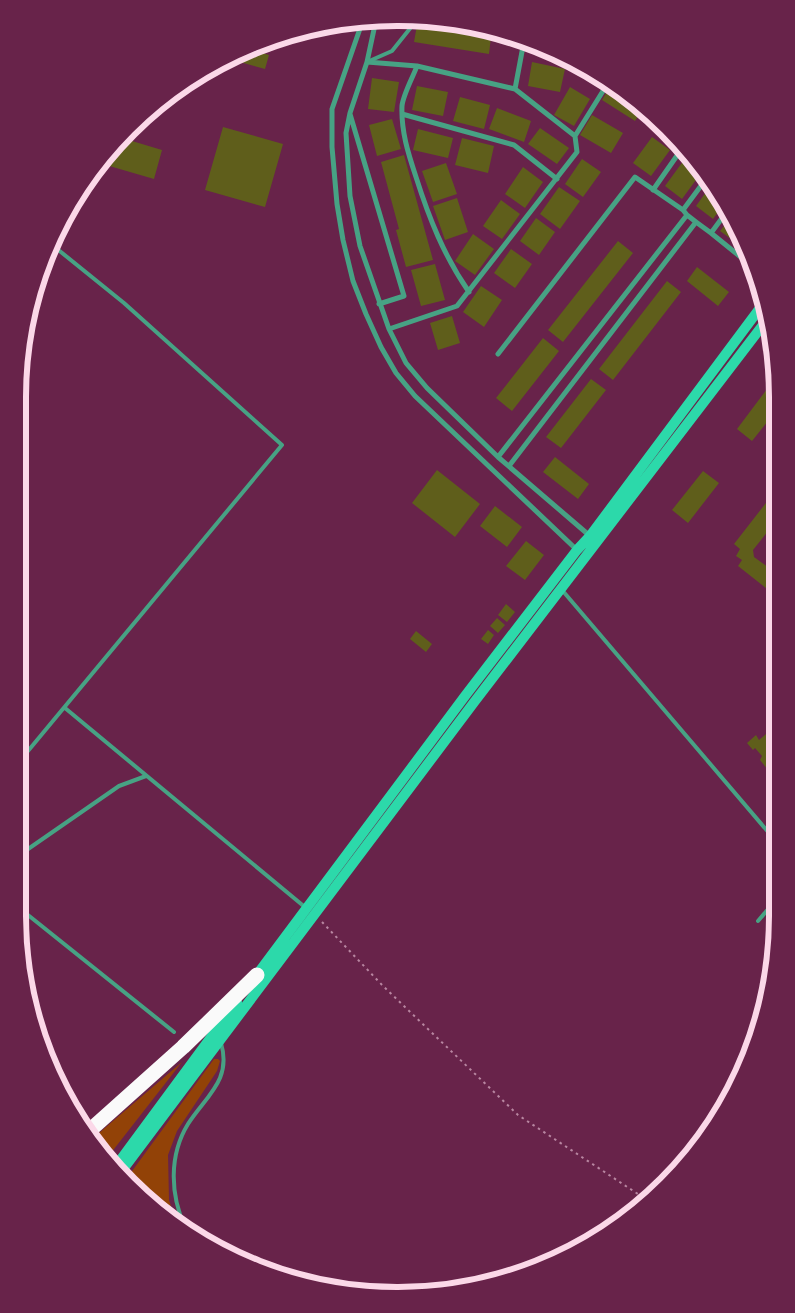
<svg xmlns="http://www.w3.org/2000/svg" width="795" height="1313" font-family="Lato,sans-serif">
<rect width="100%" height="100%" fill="#68234a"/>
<path fill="#924207" d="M214,1059h4l2,2 -3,10 -40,60 -9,24 1,45 7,22 -10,-5 -39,-39z
M182,1062l-75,96 -11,-11 -4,-8z"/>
<path fill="#5f5e1b" d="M417,25l74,12 -2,17 -75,-12z
M249,49l20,6 -4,14 -36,-10z
M532,62l33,7 -5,23 -32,-6z
M372,78l27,4 -5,30 -26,-3z
M611,85l18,11 14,13 -8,12 -33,-21z
M417,86l31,6 -5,24 -31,-6z
M570,87l20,12 -16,27 -20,-11z
M460,97l30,8 -6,24 -31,-8z
M497,108l34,13 -7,21 -35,-13z
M592,115l31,18 -12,20 -31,-18z
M392,119l9,30 -24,7 -8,-31z
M223,127l60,17 -18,63 -60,-17z
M540,128l29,20 -12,16 -29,-20z
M418,129l35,9 -5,20 -35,-8z
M652,137l18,13 -19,26 -18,-13z
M122,138l40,12 -8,29 -55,-16z
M462,138l32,8 -6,27 -33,-8z
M404,155l29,105 -27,7 -10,-37 3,-1 -18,-67z
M582,159l19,13 -18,25 -18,-13z
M684,160l17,13 -19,26 -17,-13z
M446,163l11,31 -24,8 -11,-31z
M523,167l20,15 -18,26 -20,-14z
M711,185l13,19 -11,15 -17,-13z
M559,187l21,14 -20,28 -20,-15z
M457,198l11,34 -23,8 -12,-34z
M501,200l19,14 -18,25 -19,-13z
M731,217l13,28 -2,2 -22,-16z
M536,218l19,14 -16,23 -19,-14z
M473,234l21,15 -19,26 -20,-14z
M618,241l15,12 -70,89 -15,-12z
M511,249l21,15 -17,24 -21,-15z
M435,264l10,36 -24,6 -10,-36z
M697,267l32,25 -11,14 -31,-25z
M667,281l14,11 -68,88 -14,-11z
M481,286l21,14 -18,27 -21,-15z
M452,316l8,27 -22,7 -8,-27z
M543,338l16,13 -47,60 -16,-13z
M591,379l15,11 -45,58 -15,-11z
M767,389l10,8v13l-25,31 -15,-12z
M555,457l34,27 -11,15 -35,-27z
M437,470l43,34 -25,33 -43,-34z
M703,471l16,12 -31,40 -16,-13z
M776,490v31l-23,29 1,7 22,16v23l-38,-30 4,-6 -6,-4 4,-7 -6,-5z
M495,506l27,21 -15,20 -27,-21z
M526,541l18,14 -19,25 -19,-14z
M506,604l9,8 -8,10 -9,-7z
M497,618l8,7 -7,8 -8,-7z
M488,630l6,5 -6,9 -7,-5z
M416,631l16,13 -6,8 -16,-13z
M775,733v39l-3,3 -12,-15 2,-4 -7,-8 -2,2 -6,-7 9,-8 3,5 7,-6 3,5z"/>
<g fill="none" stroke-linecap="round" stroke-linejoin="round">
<path stroke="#b886a1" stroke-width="2" stroke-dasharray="2.5 4" stroke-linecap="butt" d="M322,922l61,64 135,129 126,83"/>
<path stroke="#47a284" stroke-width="4" d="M367,62l25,-11 20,-25 8,-8
M562,590l213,250
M65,708l241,200
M18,763l264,-318 -158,-142 -73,-59
M18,856l101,-70 27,-10
M18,907l156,125
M758,921l17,-20
M185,1227c-15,-33 -16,-72 3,-103 18,-28 44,-44 33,-81"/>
<path stroke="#47a284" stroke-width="5" d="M363,20l-31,89v38l5,57 6,36 10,41 13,33 15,33 15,26 19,23 163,155
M376,20l-9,42 -17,51 -4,20 4,63 10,50 29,83 17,34 21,25 71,69 92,79
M367,62l50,4 98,23 9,-48
M417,66c-4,11 -14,29 -15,40 -1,25 6,47 14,71 13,41 28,79 53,115
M350,114l54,182 -25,8
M402,114l112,31 43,34
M575,136l33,-53
M653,190l30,-43
M683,210l23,-31
M728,210l-17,23 42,34
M389,329l68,-23 120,-154 -2,-16 -60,-47
M498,354l137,-177 48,33 4,5
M498,457l189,-242 9,7
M509,466l187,-244 15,11"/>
<path stroke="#2cd9aa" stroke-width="10" d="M253,980l212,-284 112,-146 13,-14 173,-232
M116,1166l121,-164
M121,1172l354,-471 291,-380"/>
<path stroke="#fafafa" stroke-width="15" d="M88,1132l95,-85 74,-72"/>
</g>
<path d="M0 0H795V1313H0ZM397 26H398A371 371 0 0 1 769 397V916A371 371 0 0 1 398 1287H397A371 371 0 0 1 26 916V397A371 371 0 0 1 397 26Z" fill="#68234a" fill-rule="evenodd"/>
<path fill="none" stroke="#fbd8e8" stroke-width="6" d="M397 26H398A371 371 0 0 1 769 397V916A371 371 0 0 1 398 1287H397A371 371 0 0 1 26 916V397A371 371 0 0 1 397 26Z"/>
</svg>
